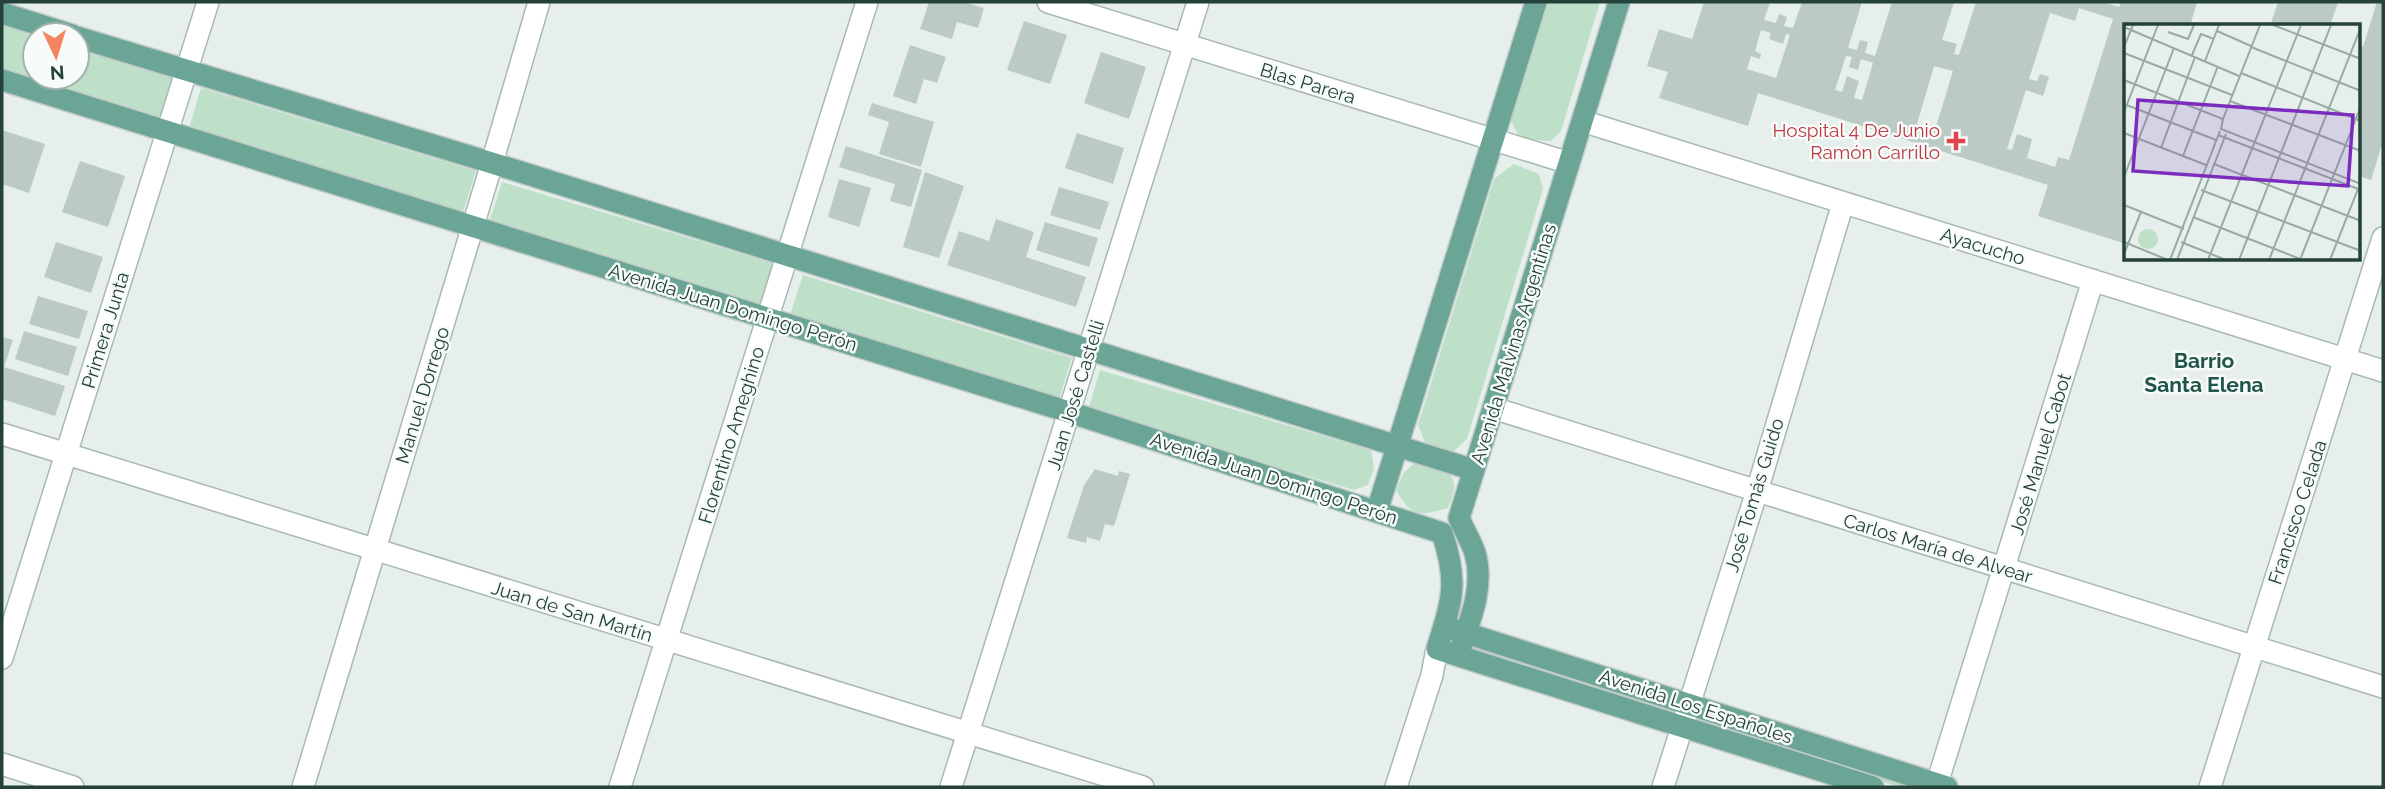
<svg xmlns="http://www.w3.org/2000/svg" width="2385" height="789" font-family="Raleway,sans-serif">
<rect width="100%" height="100%" fill="#e6efeb"/>
<path fill="#bfe0c8" d="M1547,2h53l-39,129 -10,10 -31,-2 -10,-20z
M2,20l47,15h-14v42h42v-33l103,33 -13,42 -165,-51z
M201,88l275,83 -13,41 -274,-83z
M1514,164l25,10 4,15 -76,250 -13,12 -28,-6 -8,-20 76,-246z
M502,182l274,82 -12,41 -275,-82z
M803,275l269,83 -13,41 -269,-84z
M1100,370l271,80 3,18 -6,17 -14,5 -266,-80z
M1416,462c31,6 48,12 32,46 -29,8 -36,10 -52,-18l8,-18z
M1488,648l183,59 -1,6 -184,-57z
M1697,718l224,69h-22l-204,-63z"/>
<path fill="#bbcac4" fill-rule="evenodd" d="M929,2h34l21,6 -6,20 -21,-6 -5,17 -32,-10z
M1704,2h66l-6,18 12,3 3,-9 8,3 -3,9 9,2 9,-26h60l-14,46 9,2 3,-10 8,2 -3,11 10,3 17,-54h62l-12,38 15,4 -3,10 5,1 17,-53h127l16,5 2,-5h76l-7,24h-64v218l-88,-28 10,-31 -290,-92 -10,33 -89,-28 9,-26 -21,-6 12,-37 33,10zM2079,8l34,11 -44,141 -11,-3 -3,10 -28,-9 5,-19 -15,-5 -5,16 -5,-1 19,-59 17,6 6,-19 -9,-3 -3,7 -8,-2 21,-66 25,8zM1761,30l10,3 -2,6 14,5 3,-10 4,1 -14,43 -29,-9 4,-13 9,3 1,-5 -6,-3zM1846,56l6,1 -3,10 9,3 3,-11 12,4 -11,37 -8,-2 5,-17 -12,-5 -5,16 -7,-2zM1934,66l19,5 -18,59 -18,-6z
M2278,2h60l-8,24h-60z
M2377,2h6v139l-12,39 -12,-4v-130l4,1z
M1024,21l43,14 -17,49 -43,-14z
M910,45l36,12 -9,26 -13,-4 -8,25 -23,-8z
M1101,52l45,15 -17,52 -45,-16z
M872,103l62,19 -13,45 -42,-13 10,-32 -21,-7z
M2,130l43,14 -16,49 -27,-9z
M1077,133l47,15 -11,36 -48,-16z
M846,146l76,24 -11,37 -21,-6 5,-17 -56,-17z
M80,161l45,15 -17,51 -46,-15z
M925,172l39,14 -25,72 -36,-11z
M839,179l32,9 -12,39 -31,-10z
M1059,187l50,15 -9,28 -50,-15z
M996,219l38,13 -8,25 60,20 -10,30 -129,-42 12,-34 30,10z
M1045,222l53,16 -9,29 -53,-17z
M56,242l47,15 -12,36 -47,-16z
M38,296l50,15 -9,28 -50,-15z
M24,331l53,16 -9,29 -53,-17z
M2,337l11,3 -9,27 61,19 -10,30 -53,-17z
M1095,469l23,7 1,-5 11,3 -16,52 -9,-2 -5,17 -13,-4 -1,6 -19,-5 17,-53z"/>
<g fill="none" stroke-linecap="round" stroke-linejoin="round">
<g stroke="#a8b8b2" stroke-width="24">
<path id="minor" d="M1048,2l521,161
M1582,121l801,250
M1493,408l890,279
M2,434l1141,353
M2,658l206,-656
M2,764l71,23
M303,787l189,-624 47,-161
M620,787l247,-785
M951,787l247,-785
M1396,787l36,-112 5,-26
M1663,787l94,-296 86,-288
M1936,787l157,-507
M2210,787l173,-549"/>
</g>
<g stroke="#c2cac8" stroke-width="24">
<path id="major" d="M2,13l70,22
M77,37l415,126 982,307
M2,80l1067,332 373,121c17,50 10,67 -5,116l436,138
M1377,511l159,-509
M1453,629l494,158
M1458,655c11,-32 27,-67 17,-102 -4,-12 -11,-23 -16,-35l160,-516"/>
</g>
<use href="#minor" stroke="#fff" stroke-width="21"/>
<use href="#major" stroke="#6aa596" stroke-width="21"/>
</g>
<path fill="#e0444e" stroke="#f7fbf9" stroke-width="2.5" d="M1952.5 130.5h7v7h7v7h-7v7h-7v-7h-7v-7h7z"/>
<g text-anchor="middle" dominant-baseline="central" stroke-width="5" stroke-linejoin="round" paint-order="stroke">
<g font-size="19" fill="#24423a" stroke="#f7fbf9">
<text transform="translate(1308 83) rotate(17)">Blas Parera</text>
<text transform="translate(1983 246) rotate(17)">Ayacucho</text>
<text transform="translate(733 307) rotate(17)">Avenida Juan Domingo Perón</text>
<text transform="translate(105 330) rotate(-73)">Primera Junta</text>
<text transform="translate(1513 344) rotate(-73)">Avenida Malvinas Argentinas</text>
<text transform="translate(422 395) rotate(-73)">Manuel Dorrego</text>
<text transform="translate(1075 395) rotate(-73)">Juan José Castelli</text>
<text transform="translate(731 435) rotate(-73)">Florentino Ameghino</text>
<text transform="translate(2040 454) rotate(-73)">José Manuel Cabot</text>
<text transform="translate(1274 478) rotate(18)">Avenida Juan Domingo Perón</text>
<text transform="translate(1754 495) rotate(-73)">José Tomás Guido</text>
<text transform="translate(2297 512) rotate(-72)">Francisco Celada</text>
<text transform="translate(1938 548) rotate(17)">Carlos María de Alvear</text>
<text transform="translate(572 611) rotate(17)">Juan de San Martín</text>
<text transform="translate(1696 706) rotate(18)">Avenida Los Españoles</text>
</g>
<g font-size="19" fill="#be3a42" stroke="#f7fbf9" text-anchor="end">
<text x="1940" y="130">Hospital 4 De Junio<tspan x="1940" dy="22">Ramón Carrillo</tspan></text>
</g>
<g font-size="21" font-weight="bold" fill="#1f5548" stroke="#f7fbf9">
<text x="2204" y="360">Barrio<tspan x="2204" dy="24">Santa Elena</tspan></text>
</g>
</g>
<g transform="translate(2124 24)">
<rect width="236" height="236" fill="#e6efeb"/>
<path d="M14 215a10 10 0 1 1 20 0a10 10 0 1 1-20 0Z" fill="#bfe0c8"/>
<path fill="none" stroke="#98aaa4" stroke-width="2" d="M149,1l88,34M0,3l115,49M93,7l34,15M44,8l20,7 6,-14M0,23l9,-22M127,23l110,44M0,29l108,42M68,31l9,-21 13,5M81,37l14,-36M117,49l120,48M0,56l99,39 -2,10 140,55M106,77l131,50M0,80l92,36M0,88l34,-87M99,95l37,-94M0,109l82,32M94,111l143,55M37,124l34,-91M59,132l35,-90M90,140l147,57M0,153l50,-129M77,166l160,61M0,181l60,24M69,193l110,43M0,218l44,18M57,218l45,18M0,230l17,-42M46,236l50,-129M53,236l49,-126M84,236l93,-235M115,236l92,-235M145,236l92,-233M176,236l61,-154M206,236l28,-71"/>
<path fill="#7b2cbf" fill-opacity="0.15" stroke="#7b2cbf" stroke-width="3.5" d="M14,76l215,15 -5,71 -215,-15z"/>
<rect width="236" height="236" fill="none" stroke="#24423a" stroke-width="3.5"/>
</g>
<rect width="2385" height="789" fill="none" stroke="#24423a" stroke-width="7"/>
<g transform="translate(56 56) rotate(176)"><circle r="33" fill="#f7fbf9" stroke="#a3b1ad" stroke-width="2"/>
<path d="M0-5L12 26L0 18L-12 26Z" fill="#f4845f"/>
<text y="-10" font-size="19" font-weight="bold" text-anchor="middle" fill="#24423a">N</text>
</g>
</svg>
